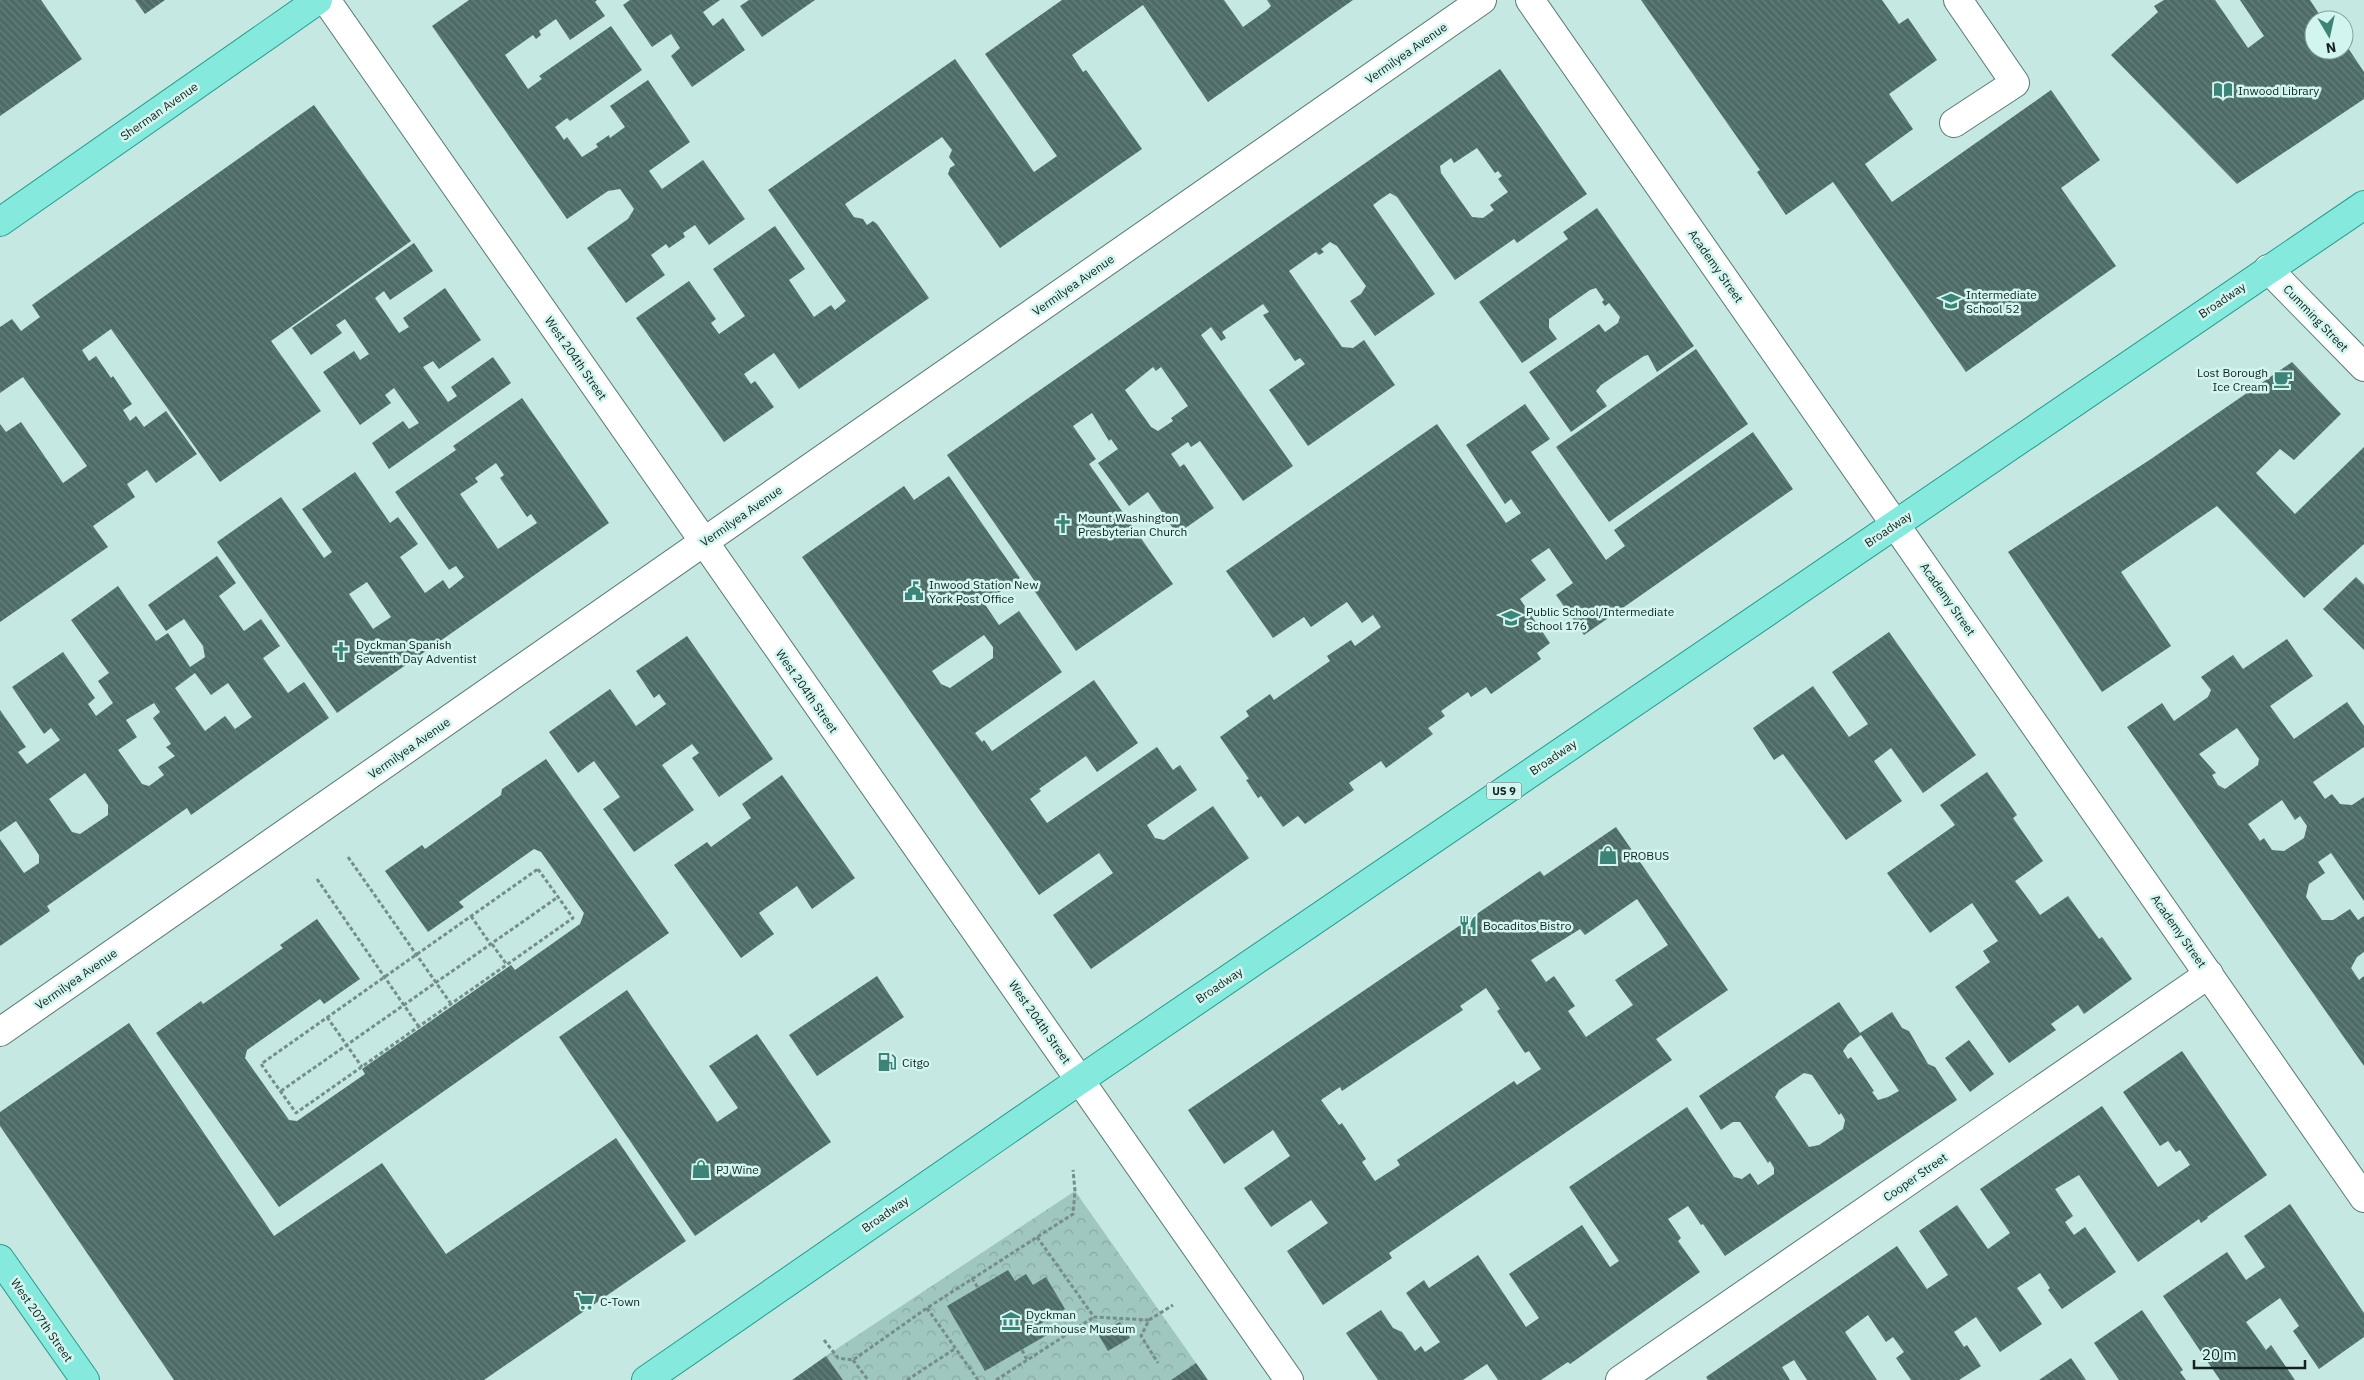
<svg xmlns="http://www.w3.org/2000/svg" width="2364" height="1380" font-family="'IBM Plex Sans',sans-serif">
<defs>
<pattern id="park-crowns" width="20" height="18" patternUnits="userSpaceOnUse" patternTransform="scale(1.25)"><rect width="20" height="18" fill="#9fc6bf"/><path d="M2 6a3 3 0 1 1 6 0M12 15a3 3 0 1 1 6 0" fill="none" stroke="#88aaa4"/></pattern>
<pattern id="building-back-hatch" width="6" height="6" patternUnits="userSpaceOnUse" patternTransform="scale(1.25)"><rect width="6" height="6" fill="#4d6c67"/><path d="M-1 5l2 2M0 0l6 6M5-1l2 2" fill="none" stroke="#68807c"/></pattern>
</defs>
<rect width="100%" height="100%" fill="#c5e8e2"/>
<path fill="url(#park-crowns)" d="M1075,1191l121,172 -25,17h-328l-17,-24z"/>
<path fill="url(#building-back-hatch)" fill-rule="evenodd" d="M0,0h41l41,59 -82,57z
M135,0h30l-20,14z
M469,0h128l-2,2 10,14 -35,24 -14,-21 -17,12 2,4 -5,4 -3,-4 -28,20 23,34 14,-10 -3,-3 72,-50 31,44 -72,51 -3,-3 -12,9 9,13 3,-3 15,20 16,-10 -2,-3 13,-9 1,3 15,-11 -15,-21 38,-26 42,62 -41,29 13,18 41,-29 42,59 -36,26 -14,-20 -12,8 2,4 -16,11 -3,-4 -15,11 14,20 -39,28 -39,-55 41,-29 6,-10 -14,-20 -12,2 -41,28 -135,-193z
M630,0h90l-17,12 10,14 10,-8 22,32 -53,37 -21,-31 9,-8 -9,-14 -19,13 -29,-42z
M749,0h66l-53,37 -22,-31z
M1062,0h162l19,27 24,-17 4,-4 -4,-6h86l-145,102 -65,-97 -71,50 11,17 3,-2 56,79 -142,99 -52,-74 2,-6 5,-3 -6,-8 3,-7 -10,-13 -97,67 9,13 9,2 4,6 6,-4 4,3 52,74 -130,91 -25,-36 -30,21 7,10 4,-3 19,26 -50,35 -88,-124 53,-37 27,38 -5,4 8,11 26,-18 -32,-47 62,-43 30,43 -16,11 25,37 17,-12 4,5 11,-9 -78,-111 187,-131 79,113 23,-16 -72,-102z
M1641,0h241l17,24 9,-6 29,42 -48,34 24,35 -48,35 27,38 159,-112 49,70 -39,28 55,78 -150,106 -133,-190 -47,33 -29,-43 3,-2z
M2164,0h51l33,48 16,-12 -24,-36h70l13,20h-9v30h30v-8l20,30v27l-127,85 -126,-129 47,-43 -4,-6z
M1500,69l87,125 -70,49 -3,-4 -59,41 -58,-83 -7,-4 -9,6 -8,6 62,89 -60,42 -25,-35 11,-7 5,-8 -29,-40 -7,-4 -9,7 3,3 -5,3 -3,-3 -27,19 53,76 11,1 11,-8 31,45 -87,61 -39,-56 36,-26 -5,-6 -5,3 -32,-46 6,-3 -6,-8 -41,28 4,6 -5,3 -10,-14 -10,8 92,131 -50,35 -43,-60 -9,6 -3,-5 -17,12 9,13 4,-3 30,44 -37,26 -29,-42 -19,14 -31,-43 20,-14 -7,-10 -2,2 -17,-28 -19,13 23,33 -7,5 84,120 -97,67 -45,-65 5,-3 -89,-128zM1477,148l18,25 3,-2 4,5 -4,3 10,13 -18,13 4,5 -11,8 -11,-1 -31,-44 -1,-7 11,-8 3,5zM1153,367l3,4 5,-4 27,39 -17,12 2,3 -15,10 -7,-4 -26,-37z
M314,105l97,136 -140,100 50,70 -101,71 -109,-153 -29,21 7,11 7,-5 15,22 2,-2 19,28 -9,6 7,11 6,-5 8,11 22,-16 31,43 -41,29 -9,-13 -20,14 8,13 -42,29 15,21 -108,75v-198l6,8 15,-10 42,61 24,-17 -64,-89 -23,16v-66l12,-8 9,12 19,-14 -8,-12z
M1597,208l97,138 -37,26 -9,-17 -4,1 -43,29 -5,6 11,15 -36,26 -42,-60 70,-48 6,8 13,-9 2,-6 -11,-14 -4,3 -3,-4 2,-2 -8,-12 -6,2 -41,29v9l8,11 -35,24 -43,-61 89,-63 -5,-7z
M414,243l19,28 -43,29 -6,-9 -9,7 24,35 10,-6 -6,-9 42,-30 36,52 -42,29 -6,-8 -10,6 25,35 9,-6 -6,-9 42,-30 18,26 -122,86 -17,-26 31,-22 6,8 10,-6 -25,-35 -9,7 6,8 -31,22 -37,-53 31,-21 6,9 9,-6 -24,-35 -9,6 6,8 -31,22 -19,-27z
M1696,349l52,75 -139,98 -53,-75z
M2292,362l49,52 -47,46 -14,-11 -24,24 39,41 69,-67v97l-60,54 -87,-92 -96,66 50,74 -69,46 -94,-140 143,-93z
M522,398l87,125 -272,190 -120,-171 64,-45 43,61 8,-6 -30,-43 53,-37 35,51 8,-6 20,27 -18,13 25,36 18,-13 6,9 15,-12 -8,-11 -7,4 -54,-78 61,-42 -3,-4zM496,463l8,12 -4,3 27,39 4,-3 6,9 -39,26 -38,-55 18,-12 -3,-4zM367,582l24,35 -18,12 -24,-35z
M1525,404l25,35 -19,13 75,108 19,-14 -11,-16 139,-98 40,57 -209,146 -28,-40 17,-12 -24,-35 -18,12 15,20 -26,19 30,44 -13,10 4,6 -50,35 -5,-7 -15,10 -3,-5 -27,19 4,5 -17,12 5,6 -47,34 -5,-7 -32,22 5,7 -49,34 -7,-8 -15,11 -22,-31 -3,2 -12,-18 3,-1 -29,-42 29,-21 -3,-5 24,-17 4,6 56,-39 -3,-5 24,-16 4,6 26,-19 -8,-12 -11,8 -15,-21 -36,25 -7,-10 -31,21 -47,-67 211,-147 69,99 15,-10 -10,-14 -6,5 -39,-59z
M949,476l71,102 -36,25 15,22 20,-14 43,61 -87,61 7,9 2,-2 8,11 102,-71 44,63 -41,29 -11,-16 -47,33 2,2 -11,8 17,24 110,-76 16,23 7,-5 17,25 -50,35 8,13 9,2 49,-34 36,52 -158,111 -38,-54 60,-42 -14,-20 -60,42 -237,-338 102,-71 10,14zM984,635l9,12v11l-43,30 -9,-4 -9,-13z
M217,556l19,27 -17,13 25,35 17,-12 19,27 -17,12 25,35 16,-11 25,36 -138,97 -4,-7 -140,98 3,5 -50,35v-107l24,34 15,-10v-8l-23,-34 -16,11v-122l26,37 -8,5 9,12 33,-24 -9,-12 -7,6 -32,-47 51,-35 32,46 -7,6 8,12 17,-13 -15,-22 11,-8 -38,-53 47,-34 38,55 12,-8 22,34 15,-10 -2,-11 -19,-27 -18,12 -18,-26zM195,673l16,22 17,-12 24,34 -17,12 -10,-13 -20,15 -30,-43zM154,703l6,9 -7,6 18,26 -5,3 9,9 -17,11 6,8 -15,11 -7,-2 -24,-34 19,-13 -11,-17zM85,773l23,32v10l-28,19 -8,-2 -23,-33z
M2356,577l8,8v65l-41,-41z
M1889,632l87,123 -53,38 -32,-45 -17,13 28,40 -56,39 -63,-86 -9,6 -21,-32 60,-42 36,51 19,-13 -36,-52z
M687,636l86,123 -54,38 -27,-39 7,-5 -7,-9 -30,21 32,45 -60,42 -31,-43 17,-12 -26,-36 -16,12 -29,-41 61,-43 26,37 30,-22 -7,-10 -5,4 -18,-27z
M2287,639l26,37 -43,30 24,33 53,-37 17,24v21l-51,35 12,17 7,-5 8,10 12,1 12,-8v104l-33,-48 -13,9 7,11 -16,11 -3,13 16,23h11l17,-11 8,11 6,-4v36l-7,5 -6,11 8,12 5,-4v90l-237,-339 35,-24 12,18 34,-24 3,-7 -10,-13 32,-22 10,14zM2237,728l22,31 -1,6 -33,24 -7,-4 -6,-10 4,-2 -17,-19zM2282,800l13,20 5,-4 7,10 -3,12 -20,13 -12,-1 -8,-12 -4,3 -12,-17z
M546,759l123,174 -390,274 -123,-174 45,-32 2,3 80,-56 -3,-3 37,-26 43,60 -36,25 -4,-5 -73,51 -2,8 44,62 8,1 68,-47 -3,-5 149,-104 4,5 65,-46 4,-11 -43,-61 -7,-3 -75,53 5,5 -36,25 -43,-61 37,-26 3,4 76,-54 1,-6z
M1987,772l30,43 -4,3 30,43 -28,20 25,34 28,-19 31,43 3,-2 30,42 -48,35 -6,-9 -27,19 5,6 -47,33 -54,-76 35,-25 -7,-11 15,-10 -26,-38 -42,30 -43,-60 68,-48 -15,-20z
M782,775l73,103 -43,31 -15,-23 -38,27 15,21 -33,24 -67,-93 33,-23 4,5 40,-29 -9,-14z
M1616,827l112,163 -72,49 16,21 -283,193 3,5 -69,47 -36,-54 41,-28 -17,-23 -40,27 -27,-39 46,-32 -17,-26 -49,34 -36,-54 352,-239 4,5zM1637,899l31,46 -53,35 18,25 -47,32 -18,-26 7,-5 -21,-30 -8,6 -15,-22 49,-31 5,6zM1486,988l14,21 -3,2 28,42 4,-2 12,18 -24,16 -3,-4 -117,79 3,5 -25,16 -13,-19 4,-3 -24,-36 -3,2 -18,-25 19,-13 2,4 121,-81 -3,-4z
M877,976l27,41 -87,59 -28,-41z
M627,990l90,132 21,-14 -29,-42 48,-32 74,108 -136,94 -136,-199z
M1839,1002l21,31 32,-21 10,16 7,3 19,33 7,3 22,33 -232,156 -22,-32 -2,1 -13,-19 -20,13 13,19 -3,3 22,31 -130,92 -2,-2 -27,18h-43l-11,-16 -24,16h-85l-32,-47 35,-23 12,18 9,4 13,19 6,-5 4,6 15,-10 -34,-49 18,-13 5,8 49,-33 48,72 13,-9 -30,-44 73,-49 28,42 9,-6 -50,-74 118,-80 47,70 8,2 8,-6 8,12 16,-11v-6l-4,-7 -2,2 -28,-41h-7l-12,8 -22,-34zM1861,1035l38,56 -11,6 -10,3 -6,-8 2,-1 -23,-34 -3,2 -5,-8 5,-7zM1804,1073l8,2 27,40 2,-2 4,7 -2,9 -24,16 -10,2 -34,-50 4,-7z
M129,1023l145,213 108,-73 64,91 170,-116 70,103 -202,139h-310l-174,-254v-14z
M1969,1040l25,34 -24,18 -25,-34z
M2182,1051l85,124 -60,42 1,1 -7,5 -2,-4 -61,43 -59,-87 -24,14 18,27 -8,6 9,13 11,-8 31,45 -54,37 -14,-19 2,-2 -10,-15 -23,15 25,36 -42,28 -24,-35 -22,15 10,15 3,-2 14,21 -22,14h-48l-15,-22 8,-6 -11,-15 -7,5 -18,-27 -23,17 32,48h-70l-13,-20 -12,7 8,13h-82l-2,-3 191,-131 30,43 21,-14 -29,-44 38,-26 31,44 22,-16 -30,-44 122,-83 56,81 32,-22 -10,-15 -4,2 -8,-11 -8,5 -37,-54z
M2290,1204l74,109v24l-45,32 -26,-38 6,-5 -19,-28 -34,24 20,28 5,-5 24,35h-75l-57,-84 64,-44 19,28 19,-13 -21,-31z
M1008,1270l7,11 11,-7 7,11 13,-8 19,32 -25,15 7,11 -62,36 -38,-65z
M2142,1310l41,60 -3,2 6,8h-67l-25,-37z
M1120,1322l10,16 -22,13 -10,-17z
M826,1356l17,24h-51z
M2071,1358l15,22h-47z
M1196,1363l12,17h-37z"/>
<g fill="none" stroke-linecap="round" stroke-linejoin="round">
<g stroke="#597974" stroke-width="30">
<path id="minor" d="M326,0l963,1380
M1530,0l834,1198
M1954,123l61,-40 -57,-83
M2268,269l96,98
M0,1032l1482,-1032
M1620,1380l589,-406"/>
</g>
<g stroke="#299b8c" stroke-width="30">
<path id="major" d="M0,222l318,-222
M0,1259l85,121
M646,1380l434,-300 1284,-875"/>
</g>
<path stroke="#758e8a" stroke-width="3" stroke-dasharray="4 2.5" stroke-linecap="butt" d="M348,857l103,147
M538,869l35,49 -277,195 -35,-49z
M317,879l102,148
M471,916l20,29
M492,944l15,21
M327,1017l35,50
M281,1091l277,-194
M1037,1237l57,80 55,3 -8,16 17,27
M972,1278l6,10
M927,1308l51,72
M1149,1320l24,-15
M824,1340l14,18 15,2 74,-52 146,-94 2,-23 -2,-21
M1022,1350l5,10
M853,1360l15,20
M907,1380l49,-32
M996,1380l98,-63"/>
<use href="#minor" stroke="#fff" stroke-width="28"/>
<use href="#major" stroke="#85eadd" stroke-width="28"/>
</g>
<defs>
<g id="library-bare" transform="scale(1.5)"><path d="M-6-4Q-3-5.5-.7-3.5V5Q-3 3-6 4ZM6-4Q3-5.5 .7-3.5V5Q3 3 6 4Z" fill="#3e8378" stroke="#d2f6ef" stroke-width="2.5" paint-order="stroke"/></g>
<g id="school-bare" transform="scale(1.5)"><path d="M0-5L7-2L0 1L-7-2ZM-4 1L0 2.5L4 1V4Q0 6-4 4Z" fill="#3e8378" stroke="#d2f6ef" stroke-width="2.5" paint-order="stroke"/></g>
<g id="cafe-bare" transform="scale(1.5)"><path d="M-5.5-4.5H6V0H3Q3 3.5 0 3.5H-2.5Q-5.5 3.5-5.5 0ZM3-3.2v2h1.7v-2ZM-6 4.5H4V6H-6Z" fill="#3e8378" stroke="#d2f6ef" stroke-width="2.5" paint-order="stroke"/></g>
<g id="church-bare" transform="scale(1.5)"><path d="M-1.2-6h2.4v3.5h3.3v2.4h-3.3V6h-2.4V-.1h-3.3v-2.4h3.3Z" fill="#3e8378" stroke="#d2f6ef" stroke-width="2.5" paint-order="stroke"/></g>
<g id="civic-bare" transform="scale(1.5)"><path d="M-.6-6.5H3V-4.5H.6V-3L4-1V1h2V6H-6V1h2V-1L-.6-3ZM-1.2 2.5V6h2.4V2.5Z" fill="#3e8378" stroke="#d2f6ef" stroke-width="2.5" paint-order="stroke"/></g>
<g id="shop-bare" transform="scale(1.5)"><path d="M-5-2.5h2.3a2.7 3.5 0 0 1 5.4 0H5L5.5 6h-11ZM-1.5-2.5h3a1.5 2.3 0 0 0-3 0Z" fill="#3e8378" stroke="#d2f6ef" stroke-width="2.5" paint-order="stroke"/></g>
<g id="restaurant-bare" transform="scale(1.5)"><path d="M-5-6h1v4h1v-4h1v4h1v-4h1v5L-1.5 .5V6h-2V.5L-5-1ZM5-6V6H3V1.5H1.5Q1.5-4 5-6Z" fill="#3e8378" stroke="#d2f6ef" stroke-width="2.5" paint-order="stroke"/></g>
<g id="fuel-bare" transform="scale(1.5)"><path d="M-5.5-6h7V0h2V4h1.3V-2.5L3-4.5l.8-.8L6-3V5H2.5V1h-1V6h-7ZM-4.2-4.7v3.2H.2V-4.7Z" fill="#3e8378" stroke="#d2f6ef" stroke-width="2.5" paint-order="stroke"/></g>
<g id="supermarket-bare" transform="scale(1.5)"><path d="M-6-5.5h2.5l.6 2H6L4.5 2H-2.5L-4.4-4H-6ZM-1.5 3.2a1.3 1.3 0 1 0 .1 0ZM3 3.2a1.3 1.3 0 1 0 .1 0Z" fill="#3e8378" stroke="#d2f6ef" stroke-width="2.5" paint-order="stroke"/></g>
<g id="museum-bare" transform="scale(1.5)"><path d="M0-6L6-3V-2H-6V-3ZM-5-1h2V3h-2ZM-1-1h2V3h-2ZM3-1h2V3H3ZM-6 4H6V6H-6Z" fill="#3e8378" stroke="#d2f6ef" stroke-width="2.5" paint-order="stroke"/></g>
</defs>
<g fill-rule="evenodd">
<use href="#library-bare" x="2223" y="90"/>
<use href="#school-bare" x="1951" y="301"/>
<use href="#cafe-bare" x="2283" y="379"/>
<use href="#church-bare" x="1063" y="524"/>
<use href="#civic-bare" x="914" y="591"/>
<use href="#school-bare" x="1511" y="618"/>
<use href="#church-bare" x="341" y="651"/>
<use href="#shop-bare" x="1608" y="855"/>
<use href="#restaurant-bare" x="1468" y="925"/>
<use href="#fuel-bare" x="887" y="1062"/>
<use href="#shop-bare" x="701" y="1169"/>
<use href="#supermarket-bare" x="585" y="1301"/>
<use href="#museum-bare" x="1011" y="1321"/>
</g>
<g text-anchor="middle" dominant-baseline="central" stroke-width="5" stroke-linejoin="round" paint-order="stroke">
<rect fill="#d2f6ef" stroke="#4d615d" stroke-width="1" x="1486.5" y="782.5" width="35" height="17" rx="4"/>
<g font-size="11" font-weight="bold" fill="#14211f">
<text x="1504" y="791">US 9</text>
</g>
<g font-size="12" fill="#14211f" stroke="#d2f6ef">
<text transform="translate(1406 53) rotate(-35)">Vermilyea Avenue</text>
<text transform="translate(159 111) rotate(-35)">Sherman Avenue</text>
<text transform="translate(1716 266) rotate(55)">Academy Street</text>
<text transform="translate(1073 285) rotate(-35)">Vermilyea Avenue</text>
<text transform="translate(2222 300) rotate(-34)">Broadway</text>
<text transform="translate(2316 318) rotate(46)">Cumming Street</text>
<text transform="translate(576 358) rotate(55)">West 204th Street</text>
<text transform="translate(741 516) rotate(-35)">Vermilyea Avenue</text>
<text transform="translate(1888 529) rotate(-34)">Broadway</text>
<text transform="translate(1948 599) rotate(55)">Academy Street</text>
<text transform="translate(807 691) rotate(55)">West 204th Street</text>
<text transform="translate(409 748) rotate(-35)">Vermilyea Avenue</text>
<text transform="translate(1553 757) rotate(-34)">Broadway</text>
<text transform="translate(2179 931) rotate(55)">Academy Street</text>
<text transform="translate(76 979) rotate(-35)">Vermilyea Avenue</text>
<text transform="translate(1219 985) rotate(-34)">Broadway</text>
<text transform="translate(1040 1022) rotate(55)">West 204th Street</text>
<text transform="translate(1915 1177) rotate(-35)">Cooper Street</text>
<text transform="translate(885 1214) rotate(-35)">Broadway</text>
<text transform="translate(42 1320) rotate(55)">West 207th Street</text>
</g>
<g font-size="12" fill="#14211f" stroke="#d2f6ef" text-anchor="start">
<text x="2238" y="90">Inwood Library</text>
<text x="1966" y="294">Intermediate<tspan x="1966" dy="14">School 52</tspan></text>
<text x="2268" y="372" text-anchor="end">Lost Borough<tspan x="2268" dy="14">Ice Cream</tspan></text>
<text x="1078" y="517">Mount Washington<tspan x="1078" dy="14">Presbyterian Church</tspan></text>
<text x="929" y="584">Inwood Station New<tspan x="929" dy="14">York Post Office</tspan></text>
<text x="1526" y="611">Public School/Intermediate<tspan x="1526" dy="14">School 176</tspan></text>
<text x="356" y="644">Dyckman Spanish<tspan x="356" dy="14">Seventh Day Adventist</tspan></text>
<text x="1623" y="855">PROBUS</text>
<text x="1483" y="925">Bocaditos Bistro</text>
<text x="902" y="1062">Citgo</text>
<text x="716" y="1169">PJ Wine</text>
<text x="600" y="1301">C-Town</text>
<text x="1026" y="1314">Dyckman<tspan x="1026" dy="14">Farmhouse Museum</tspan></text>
</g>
</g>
<g transform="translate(2329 35) rotate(171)"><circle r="24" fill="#d2f6ef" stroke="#86a19c"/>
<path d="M0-4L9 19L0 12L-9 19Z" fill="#3e8378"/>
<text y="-8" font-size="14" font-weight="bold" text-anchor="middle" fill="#14211f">N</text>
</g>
<path d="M2194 1360v8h111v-8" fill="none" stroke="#14211f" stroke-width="2.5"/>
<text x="2202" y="1360" font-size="15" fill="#14211f" stroke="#d2f6ef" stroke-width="4" paint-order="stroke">20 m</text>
</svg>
